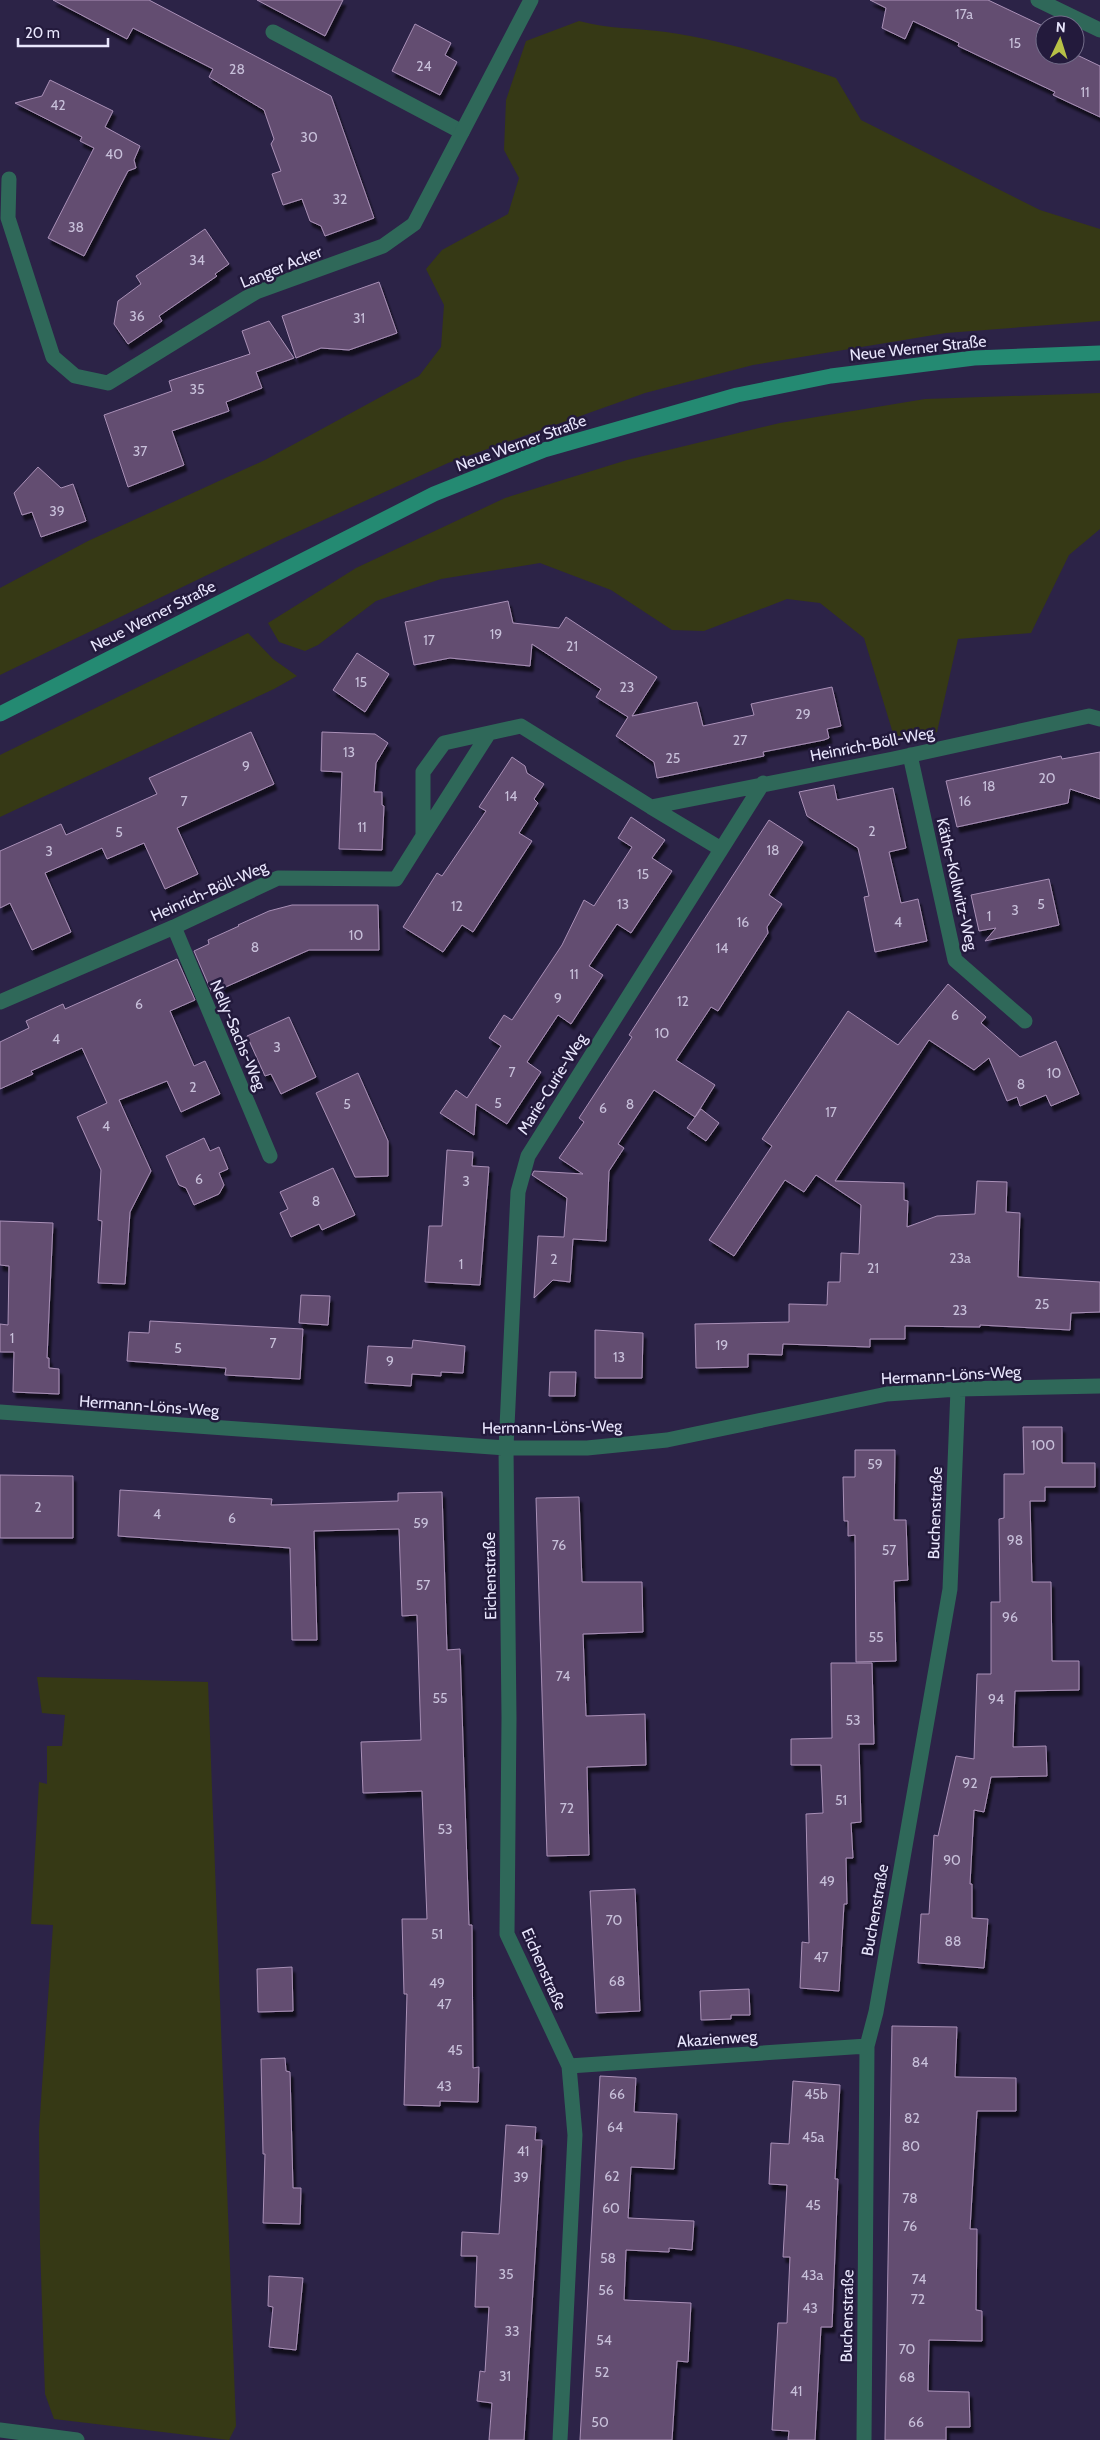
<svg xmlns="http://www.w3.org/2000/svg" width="1100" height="2440" font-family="Cabin,sans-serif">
<defs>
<filter id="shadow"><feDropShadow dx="3" dy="5.5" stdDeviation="1" flood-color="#0009"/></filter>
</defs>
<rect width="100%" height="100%" fill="#2c2347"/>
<path fill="#363915" d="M579,21c28,8 58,7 87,11 61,9 113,26 170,46l25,42 179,90 60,19v92l-154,12 -193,32 -108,28 -197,70 -166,76 -282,136v-87l88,-47 177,-81 154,-84 22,-29 3,-42 -18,-36 16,-19 66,-36 11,-36 -15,-28 2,-50 20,-59z
M1100,393v136l-31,26 -38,78 -73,6 -21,93 -42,8 -31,-102 -44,-35 -33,-4 -83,32 -32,-1 -61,-40 -71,-27 -99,16 -65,22 -58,44 -13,6 -26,-9 -11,-19 88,-55 149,-70 122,-38 153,-37 145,-24z
M248,633l25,26 24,17 -23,13 -274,128v-62z
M37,1677l171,5 28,744 -7,14 -175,-21 -9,-25 -5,-149 -1,-115 14,-205 -22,-1 8,-142 8,2v-38h15l3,-31 -23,-2z"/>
<path fill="#644d71" stroke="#a990b7" filter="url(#shadow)" d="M53,0h96l182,96 43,122 -49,18 -4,-10 -11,-5 -8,-22 -19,6 -11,-31 9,-3 -10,-27 3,-5 -10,-29 -55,-33 4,-8 -80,-41 -6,11z
M257,0h86l-18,36z
M870,0h118l57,27v28h32l23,11v51l-47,-22 2,-3 -97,-46 1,-3 -46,-22 -8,18 -23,-11 4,-20z
M415,24l36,19 -6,12 12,7 -17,33 -48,-24z
M50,80l63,31 -8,16 35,19 -6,14 2,8 -8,3 -44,85 -36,-18 46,-90 -14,-7 2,-4 -67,-34 27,-7z
M205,229l24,35 -14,10 2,2 -58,40 3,5 -34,23 -14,-20 4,-23 23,-17 -5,-8z
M379,282l18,51 -48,17 -28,-2 -25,10 -14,-42z
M269,321l25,37 -38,14 6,16 -36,14 3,9 -57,20 12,34 -56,22 -24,-72 68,-24 -3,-10 81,-27 -8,-23z
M38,467l23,21 12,-4 13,37 -45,16 -9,-25 -10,3 -8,-22z
M508,601l5,22 46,5 7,-11 91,60 -25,39 65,-14 6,24 51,-11 -3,-11 81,-17 9,39 -14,3 2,9 -5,2 -61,12 1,4 -107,22 -3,-16 -38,-26 12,-19 -32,-20 5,-8 -69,-45 -2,22 -80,-8 -36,7 -9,-43z
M357,653l32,21 -24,38 -32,-22z
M251,732l23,52 -97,44 21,46 -33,15 -21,-46 -37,16 -5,-11 -57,25 26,59 -39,18 -22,-47 -10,5v-57l61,-27 5,11 91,-41 -8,-16z
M322,732l53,2 13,9 -12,20 -2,29h8v13l2,1 -2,44 -43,-1 3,-77 -21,-1z
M1100,752v47l-30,-10 -2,14 -111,24 -11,-46 115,-25 1,3z
M512,757l13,9 2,7 17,11 -10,15 4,4 -19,30 13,8 -59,91 -11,-7 -19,27 -40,-25 34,-54 5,3 44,-65 -7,-4z
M834,785l3,15 56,-12 13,60 -17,4 12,51 17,-4 9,42 -52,11 -11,-55 5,-1 -11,-48 -51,-32 -8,-24z
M631,817l34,23 -13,18 20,13 -41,62 -14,-9 -28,42 14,9 -32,49 -13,-9 -31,47 14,10 -34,52 -31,-20 -2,31 -34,-22 16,-23 11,8 34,-52 -12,-8 15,-23 8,5 50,-75 22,-45 10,6 38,-59 -14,-9z
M769,820l34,22 -34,53 13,9 -15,23 1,6 -50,78 -7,-4 -35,53 39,25 -20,32 -41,-27 -36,54 6,4 -15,23 -3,70 -33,-2 -3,43 -17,-2 -19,18 4,-62 26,1 3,-39 -35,-23 2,-4 49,3 -24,-16 25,-36 -5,-4 53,-81 -3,-2z
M1049,879l10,46 -74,16 11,-13 -17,3 -8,-36z
M292,905h86l1,45h-70l-97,43 -18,-42 15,-7 -1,-4 31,-14 -1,-1 31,-14z
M177,959l18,41 -25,11 24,55 11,-5 15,33 -39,18 -14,-31 -48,19 32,71 -21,41 -5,72 -27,-1 4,-62 -4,-1 3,-50 -24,-53 30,-14 -25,-55 -51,23 2,3 -33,15v-47l29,-14 -3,-7 37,-17 2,5z
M948,984l38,33 -5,6 39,34 36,-16 23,53 -28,12 -5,-11 -26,11 -3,-9 -10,4 -18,-43 -15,12 -45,-30 -94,141 69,2v17l4,1 -1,26 30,-11 38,-2 2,-33 30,1 -1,30 14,1 -2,64 82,5v30l-29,1 -1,17 -90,-5v2l-75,-1v13h-35v8l-87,-3 -1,11 -34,-1v13l-52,1 -1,-44 94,-2v-18l38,1 1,-23h12l1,-29 18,1 2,-49 -45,-30 -12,17 -19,-12 -51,76 -25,-16 63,-94 -10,-7 86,-128 50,34z
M289,1017l27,60 -35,17 -10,-20 -6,2 -18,-40z
M358,1073l30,68v35l-33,1 -39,-84z
M701,1109l18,14 -13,18 -19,-13z
M204,1138l6,13 9,-4 9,22 -9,4 5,12 -5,9 -25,11 -8,-17 -7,-3 -13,-29z
M447,1150l26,2 -1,14 17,1 -9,118 -55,-3 4,-56h13z
M333,1168l22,47 -33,15 -3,-6 -28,13 -11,-24 8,-4 -8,-17z
M0,1221l53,2 -6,135h2v10l10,1v25l-46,-2 1,-40h-14v-28l8,1 1,-59 -9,-1z
M301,1295l29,1 -2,29 -29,-2z
M150,1321l153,8 -3,50 -75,-4 1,-7 -99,-7 2,-29 20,1z
M595,1330l48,3 -1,45h-47z
M413,1340l52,6 -2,27 -22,-1v4l-29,-2 -1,12 -46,-3 3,-37 44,2z
M550,1372h26l-1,24h-26z
M1023,1427h39v36h33v24h-50v14h-15l2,81h19l1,79h27v29l-64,1 -2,56 33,-1 1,30 -56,1 -7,35 -10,-2 -4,74h2v34l16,1 -4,49 -66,-5 3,-49h8l5,-79 4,1 18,-80 18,3 3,-85h14v-72h9l-1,-83 5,-1v-44h20z
M855,1450h40l-1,70h12l2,60 -14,1 2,80 -40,1 -1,-127 -7,1v-15h-4l-1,-44h12z
M0,1475l73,1v62h-73z
M120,1490l152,9 -1,6 127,-4v-8l44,-1 5,158 13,-1 9,276h3l1,143 6,-1 -1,35 -38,-1v5l-36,-1 3,-111h-3l-2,-75h25l-5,-128 -59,2 -2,-51 60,-2 -4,-125 -15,1 -3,-87 -85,2 3,109h-25l-2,-92 -172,-12z
M579,1497l3,85h60l1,50 -60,2 3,82 59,-2 1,51 -59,2 2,88 -42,1 -11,-358z
M831,1663h41l2,81h-15l2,78 -10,1 2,35h-7l1,46h-3l-5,87 -39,-3 2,-46 7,1 -3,-129 17,-1 -2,-48h-30v-26l41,-1z
M635,1889l5,122 -44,2 -6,-122z
M292,1967l1,44 -35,1 -1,-43z
M749,1989l1,26h-19v4l-30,1 -1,-29z
M892,2026l65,1 -2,50 61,1v33h-39l-7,118h7l-1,81 6,1v30l-53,-1 -1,51 41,1 1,35h-24v13h-61z
M285,2058l1,13 4,1 3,116h8l-1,36 -37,-1 2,-69h-2l-2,-95z
M600,2076l36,2 -2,34 43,2 -3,55 -43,-2 -3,51 66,3 -2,29 -23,-2v4l-43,-2 -2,50 67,3 -3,59 -11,-1 -5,79h-92z
M793,2081l47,4 -5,94h3l-6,148h-11l-6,113h-27l1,-9 -17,-1 6,-107h9l3,-66h-7l4,-72 -18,-1 2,-41 18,1z
M506,2125l30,2 -1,13h7l-18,300h-35l3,-37 -15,-2 3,-30 5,1 4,-65h-14l2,-51h-16l1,-24 37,2z
M269,2276l34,2 -7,72 -27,-3 4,-40 -5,-1z"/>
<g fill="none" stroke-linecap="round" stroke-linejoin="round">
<path stroke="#2f6859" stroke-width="15" d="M1038,0l62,30
M273,32l189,100
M0,2430l77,10"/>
<path stroke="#2f6859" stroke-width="15" d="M9,179l-1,39 45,139 22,19 33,7 148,-91 127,-46 31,-22 117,-224
M910,755l45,205 70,61
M651,807l70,42
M423,836l66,-103
M174,927l96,229
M0,1002l174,-75 104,-49 118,1 27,-43v-64l21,-29 77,-17 130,81 242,-48 196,-43 11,3
M0,1412l506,36h81l80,-8 220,-46 71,-5 142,-3
M569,2066l298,-20
M560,2440l15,-305 -6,-69 -62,-132 2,-216 -3,-270 12,-256 10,-36 235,-373
M864,2440l3,-394 9,-34 74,-423 8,-200"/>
<path stroke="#248a72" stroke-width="15" d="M0,714l434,-220 110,-44 193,-55 94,-19 143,-18 126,-5"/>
</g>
<g text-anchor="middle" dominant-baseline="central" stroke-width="5" stroke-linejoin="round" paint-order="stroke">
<g font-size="14" fill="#c8c0da">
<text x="964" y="14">17a</text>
<text x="1015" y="43">15</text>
<text x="424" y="66">24</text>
<text x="237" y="69">28</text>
<text x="1085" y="92">11</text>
<text x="58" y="105">42</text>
<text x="309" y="137">30</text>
<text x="114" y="154">40</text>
<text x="340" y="199">32</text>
<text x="76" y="227">38</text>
<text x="197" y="260">34</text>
<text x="137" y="316">36</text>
<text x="359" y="318">31</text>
<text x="197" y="389">35</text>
<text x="140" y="451">37</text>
<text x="57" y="511">39</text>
<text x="496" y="634">19</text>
<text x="429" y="640">17</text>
<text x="572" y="646">21</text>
<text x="361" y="682">15</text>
<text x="627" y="687">23</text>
<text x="803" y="714">29</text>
<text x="740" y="740">27</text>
<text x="349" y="752">13</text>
<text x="673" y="758">25</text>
<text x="246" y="766">9</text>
<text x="1047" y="778">20</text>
<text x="989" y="786">18</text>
<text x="511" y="796">14</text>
<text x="184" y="801">7</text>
<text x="965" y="801">16</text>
<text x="362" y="827">11</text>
<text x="872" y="831">2</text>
<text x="119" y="832">5</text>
<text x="773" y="850">18</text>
<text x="49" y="851">3</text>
<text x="643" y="874">15</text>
<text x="623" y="904">13</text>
<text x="1041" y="904">5</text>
<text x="457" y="906">12</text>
<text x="1015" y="910">3</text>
<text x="989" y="916">1</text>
<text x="743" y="922">16</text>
<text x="898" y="922">4</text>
<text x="356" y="935">10</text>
<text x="255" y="947">8</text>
<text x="722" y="948">14</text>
<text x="574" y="974">11</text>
<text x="558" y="998">9</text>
<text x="683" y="1001">12</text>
<text x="139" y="1004">6</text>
<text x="955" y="1015">6</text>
<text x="662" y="1033">10</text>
<text x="56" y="1039">4</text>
<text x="277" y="1047">3</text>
<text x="512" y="1072">7</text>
<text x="1054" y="1073">10</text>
<text x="1021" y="1084">8</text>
<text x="193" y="1087">2</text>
<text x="498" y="1103">5</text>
<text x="347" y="1104">5</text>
<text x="630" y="1104">8</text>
<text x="603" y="1108">6</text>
<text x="831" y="1112">17</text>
<text x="106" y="1126">4</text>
<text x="199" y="1179">6</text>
<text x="466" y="1181">3</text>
<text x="316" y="1201">8</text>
<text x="960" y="1258">23a</text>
<text x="554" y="1259">2</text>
<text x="461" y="1264">1</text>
<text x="873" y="1268">21</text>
<text x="1042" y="1304">25</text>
<text x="960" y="1310">23</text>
<text x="12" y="1338">1</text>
<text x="273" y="1343">7</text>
<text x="722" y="1345">19</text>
<text x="178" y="1348">5</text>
<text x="619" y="1357">13</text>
<text x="390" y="1361">9</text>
<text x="1043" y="1445">100</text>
<text x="875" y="1464">59</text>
<text x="38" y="1507">2</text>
<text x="157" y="1514">4</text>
<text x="232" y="1518">6</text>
<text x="421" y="1523">59</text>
<text x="1015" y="1540">98</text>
<text x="559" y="1545">76</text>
<text x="889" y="1550">57</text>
<text x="423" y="1585">57</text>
<text x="1010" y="1617">96</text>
<text x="876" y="1637">55</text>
<text x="563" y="1676">74</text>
<text x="440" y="1698">55</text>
<text x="996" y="1699">94</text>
<text x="853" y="1720">53</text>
<text x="970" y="1783">92</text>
<text x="841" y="1800">51</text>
<text x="567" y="1808">72</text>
<text x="445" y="1829">53</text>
<text x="952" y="1860">90</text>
<text x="827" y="1881">49</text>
<text x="614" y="1920">70</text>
<text x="437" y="1934">51</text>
<text x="953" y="1941">88</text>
<text x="821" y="1957">47</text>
<text x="617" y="1981">68</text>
<text x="437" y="1983">49</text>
<text x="444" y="2004">47</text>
<text x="455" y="2050">45</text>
<text x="920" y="2062">84</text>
<text x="444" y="2086">43</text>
<text x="617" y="2094">66</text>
<text x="816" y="2094">45b</text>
<text x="912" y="2118">82</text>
<text x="615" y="2127">64</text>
<text x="813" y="2137">45a</text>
<text x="911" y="2146">80</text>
<text x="523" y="2151">41</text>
<text x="612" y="2176">62</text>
<text x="521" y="2177">39</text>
<text x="910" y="2198">78</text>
<text x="813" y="2205">45</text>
<text x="611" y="2208">60</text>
<text x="910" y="2226">76</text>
<text x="608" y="2258">58</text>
<text x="506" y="2274">35</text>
<text x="812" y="2275">43a</text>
<text x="919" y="2279">74</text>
<text x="606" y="2290">56</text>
<text x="918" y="2299">72</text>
<text x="810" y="2308">43</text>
<text x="512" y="2331">33</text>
<text x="604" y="2340">54</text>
<text x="907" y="2349">70</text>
<text x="602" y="2372">52</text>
<text x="505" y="2376">31</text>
<text x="907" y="2377">68</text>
<text x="796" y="2391">41</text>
<text x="600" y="2422">50</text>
<text x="916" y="2422">66</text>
</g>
<g font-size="16" fill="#e9e6fd" stroke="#231a3c">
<text transform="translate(281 267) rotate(-22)">Langer Acker</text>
<text transform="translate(918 348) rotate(-6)">Neue Werner Straße</text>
<text transform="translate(521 443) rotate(-20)">Neue Werner Straße</text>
<text transform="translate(153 616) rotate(-27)">Neue Werner Straße</text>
<text transform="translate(872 744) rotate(-11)">Heinrich-Böll-Weg</text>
<text transform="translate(957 884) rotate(77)">Käthe-Kollwitz-Weg</text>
<text transform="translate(209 891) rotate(-24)">Heinrich-Böll-Weg</text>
<text transform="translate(238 1035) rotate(67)">Nelly-Sachs-Weg</text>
<text transform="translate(552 1084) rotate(-58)">Marie-Curie-Weg</text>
<text transform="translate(951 1375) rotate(-3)">Hermann-Löns-Weg</text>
<text transform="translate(149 1406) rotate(4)">Hermann-Löns-Weg</text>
<text transform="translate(552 1427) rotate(-1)">Hermann-Löns-Weg</text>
<text transform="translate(935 1513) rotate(-88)">Buchenstraße</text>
<text transform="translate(490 1576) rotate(-91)">Eichenstraße</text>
<text transform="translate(875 1910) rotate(-80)">Buchenstraße</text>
<text transform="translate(544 1969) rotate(66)">Eichenstraße</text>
<text transform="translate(717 2039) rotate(-4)">Akazienweg</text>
<text transform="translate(847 2316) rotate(-89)">Buchenstraße</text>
</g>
</g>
<g transform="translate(1060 40) rotate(4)"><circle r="24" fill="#231a3c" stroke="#726c89"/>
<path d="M0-4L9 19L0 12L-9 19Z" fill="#b8c147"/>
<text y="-8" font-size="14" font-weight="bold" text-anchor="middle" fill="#e9e6fd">N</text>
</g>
<path d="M18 38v8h90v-8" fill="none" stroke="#e9e6fd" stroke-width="2.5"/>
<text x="25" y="38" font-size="15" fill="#e9e6fd" stroke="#231a3c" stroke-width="4" paint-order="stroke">20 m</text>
</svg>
